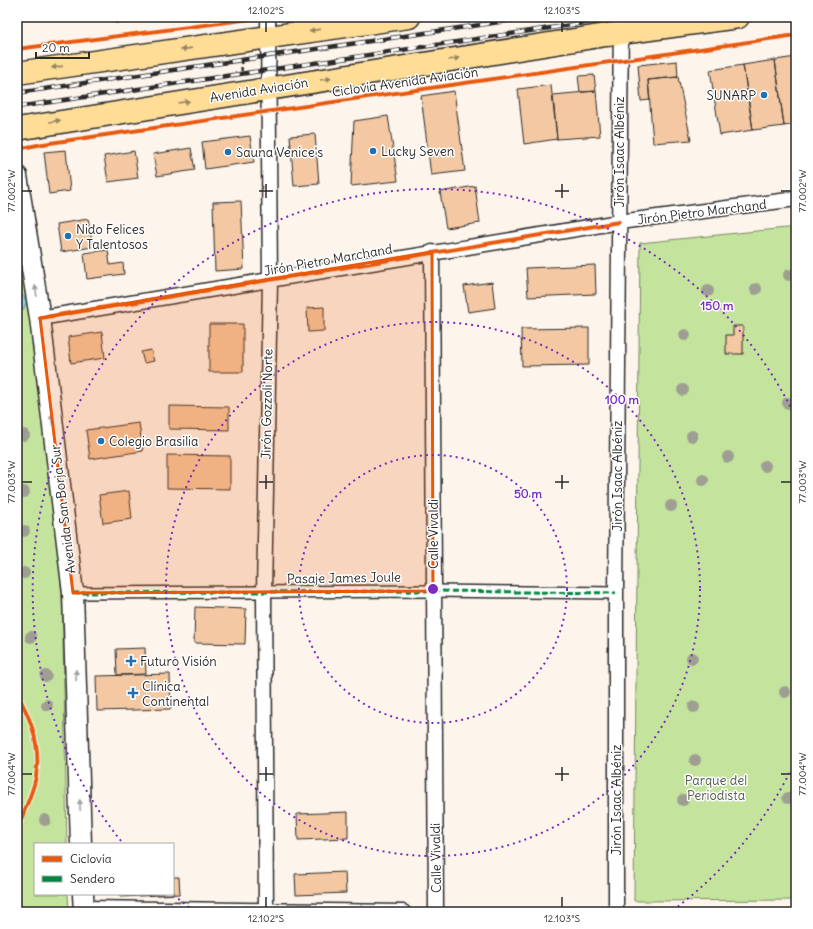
<svg xmlns="http://www.w3.org/2000/svg" width="813" height="929" font-family="Delius,sans-serif">
<rect width="100%" height="100%" fill="#fdf4ec"/>
<filter id="ink" filterUnits="userSpaceOnUse"><feTurbulence type="fractalNoise" baseFrequency=".025" numOctaves="2"/><feDisplacementMap in="SourceGraphic" scale="8" xChannelSelector="R" yChannelSelector="G"/><feConvolveMatrix kernelMatrix="1 2 1 2 8 2 1 2 1" color-interpolation-filters="sRGB"/></filter>
<g filter="url(#ink)">
<path fill="#c4e49d" stroke="#788864" d="M17,214l29,222 16,153 5,255h-32v50h33l1,18h-52z
M796,227v673l-162,1 6,-658z"/>
<path fill="#88d3e8" stroke="#63909c" d="M17,293l6,3 4,5 -4,9 -6,1z"/>
<path fill="#f3c8a2" stroke="#2b2b2b" d="M114,17h32l1,2 -32,4z
M796,57v67l-12,2 -9,-66z
M775,60l9,66 -31,4 -10,-65z
M677,61l1,16 -30,3 2,20 -9,1 -3,-36z
M743,65l10,65 -33,5 -10,-65z
M594,75l2,16 -16,1 -2,-16z
M678,77l13,63 -38,3 -5,-63z
M551,85l6,54 -33,5 -6,-55z
M454,91l11,80 -34,4 -10,-79z
M596,91l4,45 -43,3 -4,-44z
M388,116l10,65 -47,5 3,-65z
M315,134l4,50 -25,2 -4,-50z
M250,136l4,26 -49,7 -3,-27z
M191,148l4,22 -38,6 -4,-22z
M66,150l4,41 -21,3 -5,-42z
M134,151l4,27 -30,4 -4,-26z
M475,186l5,37 -34,5 -6,-36z
M241,201l3,68 -29,2 -2,-69z
M88,219l5,28 -32,5 -4,-28z
M108,250l2,15 13,-2 1,11 -37,5 -3,-26z
M595,265l1,29 -68,3 -2,-29z
M492,282l3,26 -27,4 -4,-26z
M324,307v24l-16,1 -1,-24z
M209,324h34v48h-34z
M733,326h10v28h-17v-19h7z
M589,328v37l-67,1 -1,-37z
M102,332l3,26 -34,5 -3,-26z
M151,350l3,11 -10,2 -3,-11z
M169,406l60,1v23l-60,-1z
M139,423l4,28 -53,8 -4,-29z
M167,455l63,1v33l-63,-1z
M129,491l3,28 -29,4 -4,-28z
M195,607l51,2 -1,35 -51,-1z
M145,648l1,26 -29,1 -1,-26z
M170,674l1,35 -74,2 -1,-35z
M348,812v26l-50,2 -1,-26z
M345,872l1,21 -50,2 -1,-21z
M173,877h6l1,17 -60,3v-3h53z"/>
<g fill="none" stroke-linecap="round" stroke-linejoin="round">
<g stroke="#2b2b2b" stroke-width="14">
<path id="pedestrian" d="M73,593l360,-2 183,2"/>
</g>
<g stroke="#2b2b2b" stroke-width="17">
<path id="minor" d="M432,252l4,660
M40,318l579,-96 177,-23
M84,908l319,4
M266,912l-2,-319 6,-312 -2,-264
M616,912v-319l5,-576"/>
</g>
<g stroke="#2b2b2b" stroke-width="23">
<path id="secondary" d="M17,176l23,142 33,275 8,251
M83,894l1,18"/>
</g>
<g stroke="#2b2b2b" stroke-width="25">
<path id="primary" d="M17,73l392,-56
M17,129l589,-94 132,-18"/>
</g>
<path stroke="#2b2b2b" stroke-width="2.5" stroke-dasharray="4 3" stroke-linecap="butt" d="M241,60l1,13"/>
<use href="#pedestrian" stroke="#fff" stroke-width="11"/>
<use href="#minor" stroke="#fff" stroke-width="14"/>
<use href="#secondary" stroke="#fff" stroke-width="20"/>
<use href="#primary" stroke="#ffdd96" stroke-width="22"/>
<g stroke="#2b2b2b" stroke-width="4.5">
<path id="rail" d="M17,93l517,-76
M17,107l608,-90"/>
</g>
<use href="#rail" stroke="#fff" stroke-width="3" stroke-dasharray="9" stroke-linecap="butt"/>
<path stroke="#00873e" stroke-width="3" stroke-dasharray="6 3" stroke-linecap="butt" d="M73,593l360,-2 183,2"/>
<g stroke="#fff" stroke-width="6">
<path id="cycleway" d="M17,49l250,-32
M17,149l26,-5 753,-109
M40,318l579,-96
M17,694c14,24 24,53 19,82 -2,15 -14,38 -19,55"/>
</g>
<use href="#cycleway" stroke="#e8590c" stroke-width="4"/>
</g>
<g fill="#9e9f92">
<circle cx="789" cy="275" r="6"/>
<circle cx="756" cy="289" r="6"/>
<circle cx="708" cy="291" r="6"/>
<circle cx="685" cy="335" r="6"/>
<circle cx="683" cy="390" r="6"/>
<circle cx="788" cy="403" r="6"/>
<circle cx="24" cy="435" r="6"/>
<circle cx="692" cy="436" r="6"/>
<circle cx="728" cy="457" r="6"/>
<circle cx="765" cy="466" r="6"/>
<circle cx="703" cy="480" r="6"/>
<circle cx="24" cy="492" r="6"/>
<circle cx="671" cy="506" r="6"/>
<circle cx="24" cy="531" r="6"/>
<circle cx="24" cy="573" r="6"/>
<circle cx="31" cy="637" r="6"/>
<circle cx="692" cy="658" r="6"/>
<circle cx="46" cy="676" r="6"/>
<circle cx="785" cy="692" r="6"/>
<circle cx="47" cy="705" r="6"/>
<circle cx="694" cy="707" r="6"/>
<circle cx="695" cy="760" r="6"/>
<circle cx="788" cy="798" r="6"/>
<circle cx="683" cy="800" r="6"/>
<circle cx="45" cy="820" r="6"/>
</g>
<defs><path id="oneway-solid" d="M-6-.8H1V-3.2L6.5 0L1 3.2V.8H-6Z"/></defs>
<g fill="#958460">
<use href="#oneway-solid" transform="translate(315 30) rotate(172)"/>
<use href="#oneway-solid" transform="translate(186 49) rotate(172)"/>
<use href="#oneway-solid" transform="translate(454 59) rotate(-9)"/>
<use href="#oneway-solid" transform="translate(57 67) rotate(172)"/>
<use href="#oneway-solid" transform="translate(326 79) rotate(-9)"/>
<use href="#oneway-solid" transform="translate(184 102) rotate(-9)"/>
<use href="#oneway-solid" transform="translate(55 121) rotate(-9)"/>
</g>
<g fill="#a0a0a0">
<use href="#oneway-solid" transform="translate(36 291) rotate(-99)"/>
<use href="#oneway-solid" transform="translate(52 420) rotate(-97)"/>
<use href="#oneway-solid" transform="translate(76 675) rotate(-92)"/>
<use href="#oneway-solid" transform="translate(80 805) rotate(-92)"/>
</g>
</g>
<path fill="#e8590c" fill-opacity="0.2" stroke="#e8590c" stroke-width="3" stroke-linejoin="round" d="M432,252l1,339 -360,2 -33,-275z"/>
<path fill="none" stroke="#2b2b2b" stroke-width="1.5" d="M266,22v10M562,22v10M266,184v14M562,184v14M22,191h10M259,191h14M555,191h14M781,191h10M266,475v14M562,475v14M22,482h10M259,482h14M555,482h14M781,482h10M266,767v14M562,767v14M22,774h10M259,774h14M555,774h14M781,774h10M266,897v10M562,897v10"/>
<g fill="none" stroke="#7b2cbf" stroke-width="2" stroke-dasharray="2 4">
<circle cx="433" cy="589" r="134"/>
<circle cx="433" cy="589" r="267"/>
<path d="M795 762A401 401 0 0 1 672 911M194 911A401 401 0 0 1 175 896M121 841A401 401 0 1 1 795 416"/>
</g>
<g fill="#1f6fb2" stroke="#fff" stroke-width="1.5">
<circle cx="764" cy="95" r="4"/>
<circle cx="373" cy="151" r="4"/>
<circle cx="228" cy="152" r="4"/>
<circle cx="68" cy="236" r="4"/>
<circle cx="101" cy="441" r="4"/>
<path d="M129 655h4v4h4v4h-4v4h-4v-4h-4v-4h4z"/>
<path d="M131 687h4v4h4v4h-4v4h-4v-4h-4v-4h4z"/>
</g>
<g text-anchor="middle" dominant-baseline="central" stroke-width="3" stroke-linejoin="round" paint-order="stroke">
<g font-size="13" fill="#2b2b2b" stroke="#fff">
<text transform="translate(405 82) rotate(-8)">Ciclovía Avenida Aviación</text>
<text transform="translate(259 90) rotate(-9)">Avenida Aviación</text>
<text transform="translate(619 152) rotate(-90)">Jirón Isaac Albéniz</text>
<text transform="translate(702 212) rotate(-7)">Jirón Pietro Marchand</text>
<text transform="translate(328 260) rotate(-10)">Jirón Pietro Marchand</text>
<text transform="translate(267 404) rotate(-89)">Jirón Gozzoli Norte</text>
<text transform="translate(617 476) rotate(-90)">Jirón Isaac Albéniz</text>
<text transform="translate(63 509) rotate(-97)">Avenida San Borja Sur</text>
<text transform="translate(433 534) rotate(-90)">Calle Vivaldi</text>
<text transform="translate(344 578) rotate(-1)">Pasaje James Joule</text>
<text transform="translate(616 800) rotate(-90)">Jirón Isaac Albéniz</text>
<text transform="translate(436 858) rotate(-91)">Calle Vivaldi</text>
</g>
<g font-size="13" fill="#2b2b2b" stroke="#fff" text-anchor="start">
<text x="756" y="95" text-anchor="end">SUNARP</text>
<text x="381" y="151">Lucky Seven</text>
<text x="236" y="152">Sauna Venice's</text>
<text x="76" y="229">Nido Felices<tspan x="76" dy="15">Y Talentosos</tspan></text>
<text x="109" y="441">Colegio Brasilia</text>
<text x="140" y="661">Futuro Visión</text>
<text x="142" y="686">Clínica<tspan x="142" dy="15">Continental</tspan></text>
</g>
<g font-size="13" fill="#515948" stroke="#fff">
<text x="716" y="780">Parque del<tspan x="716" dy="15">Periodista</tspan></text>
</g>
</g>
<circle cx="433" cy="589" r="6" fill="#7b2cbf" stroke="#fff" stroke-width="2"/>
<g font-size="12" text-anchor="middle" font-weight="bold" fill="#7b2cbf" stroke="#fff" stroke-width="3" stroke-linejoin="round" paint-order="stroke">
<text x="717" y="310">150 m</text>
<text x="622" y="404">100 m</text>
<text x="528" y="498">50 m</text>
</g>
<rect width="813" height="929" fill="none" stroke="#fff" stroke-width="44"/>
<rect x="34" y="843" width="140" height="52" fill="#ffffff" stroke="#aaaaaa"/>
<rect x="42" y="856" width="20" height="6" fill="#e8590c" stroke="#aaaaaa"/>
<text x="70" y="863" font-size="12" fill="#2b2b2b">Ciclovía</text>
<rect x="42" y="876" width="20" height="6" fill="#00873e" stroke="#aaaaaa"/>
<text x="70" y="883" font-size="12" fill="#2b2b2b">Sendero</text>
<path d="M36 52v6h53v-6" fill="none" stroke="#2b2b2b" stroke-width="2"/>
<text x="42" y="52" font-size="12" fill="#2b2b2b" stroke="#ffffff" stroke-width="3" paint-order="stroke">20 m</text>
<rect x="22" y="22" width="769" height="885" fill="none" stroke="#2b2b2b" stroke-width="1.5"/>
<g font-size="10" text-anchor="middle" fill="#2b2b2b">
<text x="266" y="14">12.102°S</text>
<text x="562" y="14">12.103°S</text>
<text transform="translate(802 191) rotate(-90)" y="4">77.002°W</text>
<text transform="translate(11 191) rotate(-90)" y="4">77.002°W</text>
<text transform="translate(802 482) rotate(-90)" y="4">77.003°W</text>
<text transform="translate(11 482) rotate(-90)" y="4">77.003°W</text>
<text transform="translate(802 774) rotate(-90)" y="4">77.004°W</text>
<text transform="translate(11 774) rotate(-90)" y="4">77.004°W</text>
<text x="266" y="922">12.102°S</text>
<text x="562" y="922">12.103°S</text>
</g>
</svg>
